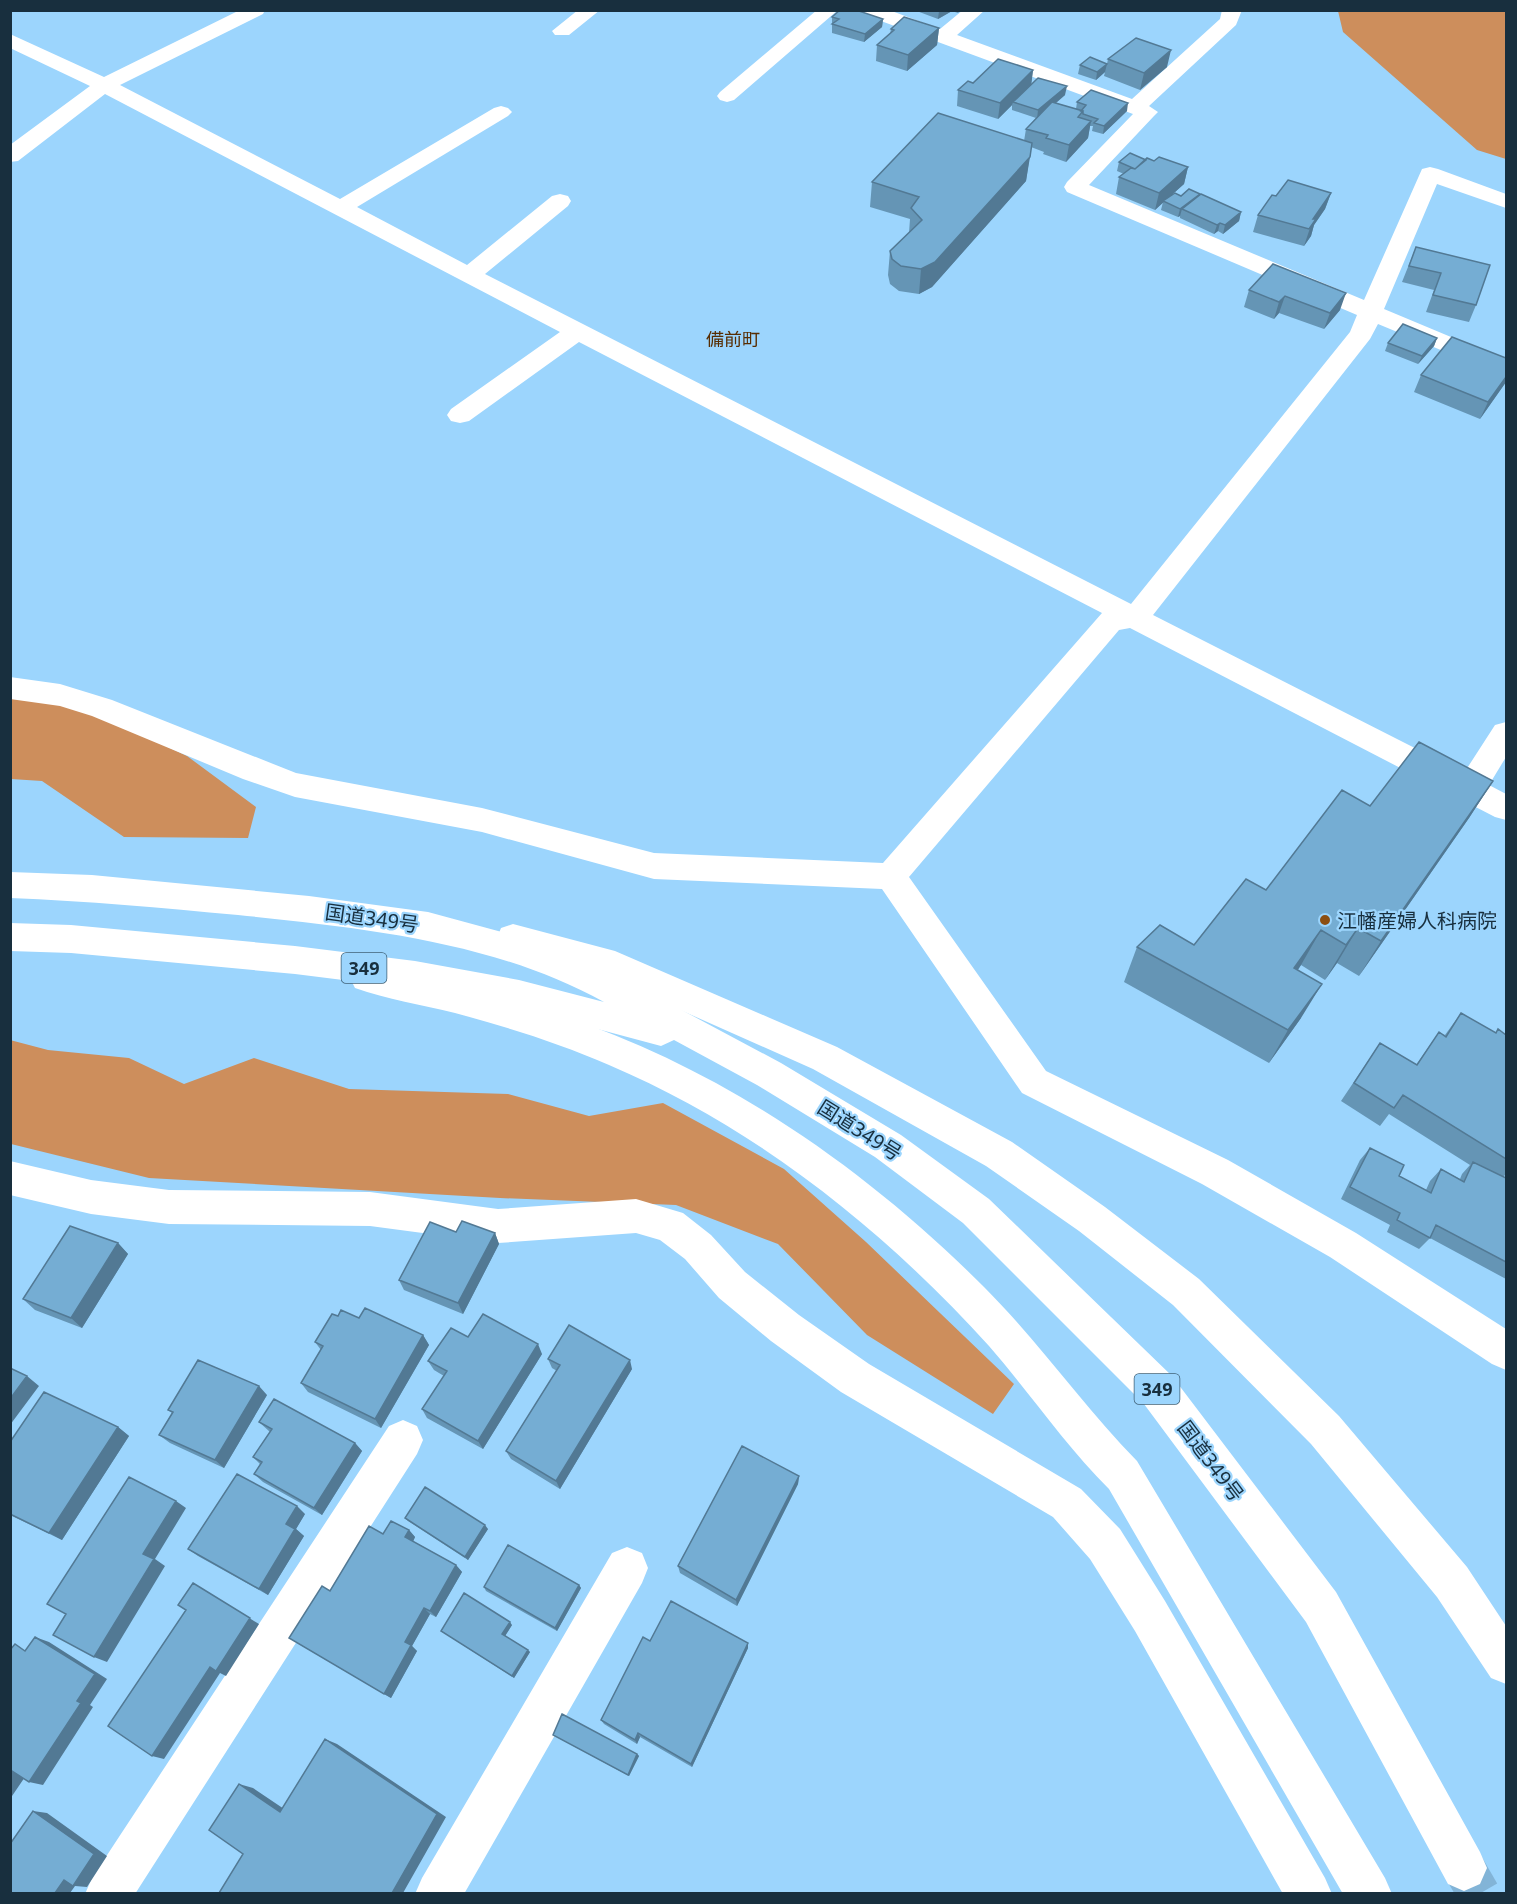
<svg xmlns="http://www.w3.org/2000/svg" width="1517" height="1904" font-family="'Noto Sans','Noto Sans JP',sans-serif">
<rect width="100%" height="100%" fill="#9cd5fd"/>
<path fill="#cd8e5c" d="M1338,11h168v148l-29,-9 -134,-118z
M10,696l77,13 100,47 69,51 -8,31 -124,-1 -82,-56 -31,-2z
M10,1040l38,10 81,8 55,26 70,-26 95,31 159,5 81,22 74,-13 121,66 82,73 148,142 -21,30 -126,-79 -89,-91 -102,-39 -176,-7 -351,-20 -138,-34z"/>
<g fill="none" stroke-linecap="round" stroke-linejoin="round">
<path stroke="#82b4d7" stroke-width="42" stroke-dasharray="42 21" stroke-linecap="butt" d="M1464,1868l15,26"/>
<path fill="#fff" fill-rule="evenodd" d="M240,10h25l-2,4 -143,71 220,114 154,-91 7,-2 7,2 4,4 -4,4 -151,91 110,58 85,-69 8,-2 8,2 3,5 -3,5 -83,68 646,330 219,-272 7,-17 -290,-123 -3,-5 3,-5 66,-68 -271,-100 -2,-4h29l51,19 23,-19h22l-28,25 175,64 88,-80 2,-9h20l-6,15 -87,81 9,6 -4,4 -65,69 275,115 58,-131 8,-2 8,2 68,25v14l-69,-24 -53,125 122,51v17l-128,-53 -8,15 -217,276 311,158 31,-48 11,-3v35l-17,28 17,9v26l-11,-3 -365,-189 -11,2 -210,247 137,194 182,89 128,73 150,96v41l-14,-6 -162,-107 -128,-73 -180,-91 -140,-204 -228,-10 -172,-47 -187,-35 -52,-18 -151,-63 -32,-10 -50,-7v-22l50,7 52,16 184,73 186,35 172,45 229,10 219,-250 -523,-271 -110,79 -9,2 -9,-2 -4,-6 4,-6 109,-77 -455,-238 -87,67 -8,1v-17l80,-59 -80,-38v-14l94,43z
M578,10h22l-31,25h-14l-3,-4z
M817,10h21l-104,90 -7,2 -7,-2 -3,-4 3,-4z
M513,924l102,27 222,96 175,95 93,65 94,72 140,137 128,151 39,59v58l-15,-6 -54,-81 -126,-153 -138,-139 -94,-74 -93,-65 -173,-97 -216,-96 -96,-25 -4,-10 4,-10z
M367,964c66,16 132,31 196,52 161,54 302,152 421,271 55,55 99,119 153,174l248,417 7,16h-49l-234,-405c-44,-44 -79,-96 -120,-143 -106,-117 -234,-219 -380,-281 -50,-22 -102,-38 -154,-52 -33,-8 -68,-14 -100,-25l-5,-10 5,-10z
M10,1161l81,19 78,10 201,2 128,17 138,-10 47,14 28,22 34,37 54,43 70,49 212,125 39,40 45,72 160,277 7,16h-49l-148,-263 -45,-72 -37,-42 -212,-125 -70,-51 -52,-43 -34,-39 -25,-19 -24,-7 -138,10 -128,-17 -201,-2 -78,-10 -81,-19z
M403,1420l14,6 6,14 -6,14 -282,440h-50l7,-16 297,-452z
M627,1547l15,6 6,15 -6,15 -178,311h-49l7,-16 190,-325z"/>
<path fill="#fff" fill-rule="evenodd" d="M10,872l82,3 217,21 119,16 111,30 79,34 163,87 120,72 88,64 183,177 164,216 144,260 7,16 -7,16 -16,7 -16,-7 -142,-262 -162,-218 -181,-181 -88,-66 -118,-72 -83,-45 -13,6 -142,-38 -104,-19 -120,-15 -224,-21 -61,-2v-28l61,2 224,21 120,15 104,19 85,22c-111,-61 -241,-74 -366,-87 -76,-7 -151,-14 -228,-17z"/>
</g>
<path fill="#6595b5" d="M914,10h47l-3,3 -6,-2 -14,8z
M832,17l51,2 -1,8 -18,15 -32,-9z
M939,28l-2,17 -30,26 -31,-10 1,-16 13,-11 1,-5z
M1108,59l59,8 -27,23 -36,-14 1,-4 -9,8 -18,-6 2,-9 27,-1z
M1033,70l-2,14 34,11 -9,8 20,6 1,-7 50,9 -24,23 -11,-3 1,-5h-3l-2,12 -22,24 -23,-8 1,-2 -13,-5 -5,34 -94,106 -13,7 -20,-3 -9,-7 -2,-9 2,-24 19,-18 1,-14 -40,-12 2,-25 152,-41 2,-12 10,-11 -24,-8v-5l-14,14 -41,-13 1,-16 15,-7z
M1146,160l42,7 -4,17 -16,14 32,-4 -1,2 42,16 -2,9 -16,13 -5,-3 -4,3 -34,-16v-2l-2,1 -17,-7 2,-8 -8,8 -39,-16 3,-17 5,-3 -7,-3 2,-9z
M1331,193l-6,16 -11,16 -3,11 -7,10 -51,-14 5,-17 18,-19z
M1416,247l60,58 -7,17 -43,-10 8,-22 -32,-8z
M1273,264l67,46 -16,19 -45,-16 -5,6 -30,-12 5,-17z
M1437,338l-3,8 -16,18 -33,-13 3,-8z
M1421,375l85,7 -26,37 -66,-27z
M1493,781l-24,37 -110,158 -22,-13 -12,17 -24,-15 -3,5 3,48 -32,45 -145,-81 13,-35 57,-2 72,-55 104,-84z
M1461,1013l34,20 3,-4 8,6v139l-3,3 3,1v101l-76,-41 -11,11 -32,-17 3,-7 -49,-26 19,-39 10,-12 29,28 27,14 4,-9 11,-12 19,10 2,-5 8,-9 -81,-51 -9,12 -39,-25 39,-58 36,22 23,-33 6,3z
M456,1232l39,1 4,11 -36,70 -59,-24 -5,-10z
M118,1243l10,11 -46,74 -47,-18 -12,-11z
M338,1316l85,19 6,10 -48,83 -73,-36 -7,-9 20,-33 -6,-8z
M468,1337l74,17 -59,95 -56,-31 -5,-9 22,-33 -10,-6 -6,-9z
M548,1359l84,10 -72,120 -49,-30 -5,-8 51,-80 -5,-3z
M267,1395l-43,73 -54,-25 -11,-8 13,-22 -4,-3z
M259,1422l96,21 7,8 -40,64 -59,-33 -9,-8 6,-10 -7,-7 17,-25z
M118,1427l11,9 -67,104 -52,-25v-73z
M799,1476l-1,8 -61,122 -57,-33 -2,-7z
M305,1514l-9,15 8,7 -36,59 -70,-39 -10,-7z
M405,1518l83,11 -20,31 -60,-39z
M409,1530l6,7 -2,4 43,24 6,7 -26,45 -6,-3 -18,32 5,5 -26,47 -102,-60 41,-47z
M579,1585l2,3 -24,43 -71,-40 -2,-4z
M512,1625l-7,11 25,16 -16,26 -73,-47z
M650,1641l98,7 -56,119 -52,-30 -3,7 -33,-20 -3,-4z
M553,1735l84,19 2,2 -10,20z"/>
<path fill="#527994" d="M952,10v1l-14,8 1,-8z
M883,19l-1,8 -18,15 1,-8z
M939,28l-2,17 -30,26 1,-16z
M1171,50l-4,17 -27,23 4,-17z
M1107,64l-2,8 -9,8 1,-8z
M1033,70l-2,17 -18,15 -1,3 -14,14 2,-16z
M1067,86l-2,9 -28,24 1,-9z
M1128,103l-1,8 -24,23 1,-8z
M1091,121l-3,17 -22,24 3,-17z
M1030,157l-4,24 -94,106 -13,7 2,-25z
M1188,167l-4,17 -29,26 4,-17z
M1331,193l-6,16 -11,16 -3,11 -7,10 9,-27z
M1200,194l-2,9 -16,6 -2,7 -2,1 2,-8z
M1241,212l-2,9 -16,13 2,-9z
M1220,223l-2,8 -4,3 3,-9z
M1346,293l-6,17 -16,19 6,-16z
M1285,296l-6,17 -5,6 5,-17z
M1437,338l-3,8 -16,18 4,-8z
M1506,377v5l-26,37 8,-17z
M1493,781l-24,37 -110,158 22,-35z
M1358,928l-21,35 -12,17 21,-35z
M1321,930l-20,35 -26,37 19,-34z
M1322,984l-21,34 -32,45 19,-33z
M495,1233l4,11 -36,70 -5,-11z
M118,1243l10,11 -46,74 -11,-10z
M423,1335l6,10 -48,83 -6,-9z
M538,1344l4,10 -59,95 -5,-8z
M630,1360l2,9 -72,120 -4,-8z
M27,1376l12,10 -29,39v-26z
M259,1386l8,9 -43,73 -9,-8z
M118,1427l11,9 -67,104 -13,-7z
M355,1443l7,8 -40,64 -8,-7z
M799,1476l-1,8 -61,122 -1,-6z
M176,1501l10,7 -31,51 10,7 -58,96 -13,-5 49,-103z
M297,1506l8,8 -9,15 8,7 -36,59 -9,-6 27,-65z
M485,1525l3,4 -20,31 -3,-3z
M409,1530l6,7 -3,7 -7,-7z
M456,1565l6,7 -26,45 -6,-6z
M193,1583l66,41 -33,52 -6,-3 -56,86 -12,-3z
M579,1585l2,3 -24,43 -2,-3z
M424,1608l6,6 -18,32 5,5 -26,47 -7,-4 21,-52z
M510,1622l2,3 -7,11 -3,-2z
M35,1637l14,5 58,37 -17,26 3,2 -50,78 -14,-3 48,-81z
M748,1643v5l-56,119 -1,-3z
M528,1650l2,2 -16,26 -2,-2z
M638,1733l2,4 -3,7 -2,-4z
M325,1739l12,5 109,73 -43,76h-11z
M637,1754l2,2 -10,20 -1,-1z
M12,1771l15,3 -17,25v-25z
M239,1784l14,4 40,27 -13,-3z
M33,1811l14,2 60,43 -20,31 -12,-1 -5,7h-15z"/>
<path fill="#75add3" stroke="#527994" stroke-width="1.5" d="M840,10h16l27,9 -18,15 -33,-10 7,-5 -7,-2z
M904,17l35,11 -31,27 -31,-10 17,-15 -3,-1z
M1136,38l35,12 -27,23 -36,-14z
M1090,57l17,7 -10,8 -17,-7z
M998,59l35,11 -33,33 -42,-13 10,-9 5,2z
M1038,78l29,8 -29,24 -25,-8z
M1091,90l37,13 -24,23 -10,-3 4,-4 -15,-5v-3h-2l5,-6 -9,-3z
M1052,102l31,9 -5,6 13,4 -22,24 -23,-7 2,-3 -22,-6z
M938,113l94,30 -2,14 -95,105 -14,7 -20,-3 -9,-7 -2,-8 32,-31 -11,-12 8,-11 -47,-15z
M1130,153l16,7 -11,9 -16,-7z
M1159,157l29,10 -29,26 -40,-16 12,-9 4,1 12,-11 7,3z
M1288,180l43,13 -18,26h3l-7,10 -51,-14 14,-20 4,1z
M1189,189l11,5 -20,15 -17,-8 12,-8 6,3z
M1201,194l40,18 -16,13 -5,-2 -3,2 -35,-16z
M1416,247l74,18 -14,40 -43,-10 8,-22 -32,-7z
M1273,264l73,29 -16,20 -45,-17 -6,6 -30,-12z
M1403,324l34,14 -15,18 -34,-13z
M1452,337l54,21v19l-18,25 -67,-27z
M1419,742l74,39 -112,160 -23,-13 -12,17 -25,-15 -27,38 28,16 -34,46 -151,-83 23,-22 34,20 52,-66 20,11 76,-100 28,16z
M1461,1013l35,20 2,-4 8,6v124l-103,-64 -9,13 -40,-25 26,-40 37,22 22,-33 7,5z
M1370,1148l34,17 -5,11 32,17 10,-24 23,13 9,-20 33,16v84l-70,-37 -6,13 -33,-18 3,-7 -50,-26z
M462,1221l33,12 -37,70 -59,-23 31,-58 26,10z
M70,1226l48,17 -47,75 -48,-19z
M365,1308l58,27 -48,84 -74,-36 22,-37 -8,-4 17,-28 6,2 3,-6 18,8z
M483,1314l55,30 -60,97 -56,-32 25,-38 -19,-10 23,-33 17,9z
M569,1325l61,35 -74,121 -50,-30 54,-86 -12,-6z
M198,1360l61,26 -44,74 -56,-25 14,-23 -5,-2z
M10,1368l17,8 -17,23z
M44,1392l74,35 -69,106 -39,-19v-72z
M274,1399l81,44 -41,65 -60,-34 8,-12 -9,-5 19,-28 -13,-7z
M742,1446l57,30 -63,124 -58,-34z
M237,1474l60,32 -11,18 9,5 -36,60 -71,-40z
M129,1477l47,24 -33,53 11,5 -60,98 -41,-22 13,-21 -19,-10z
M425,1487l60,38 -20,32 -60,-39z
M391,1521l18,9 -4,7 51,28 -26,46 -6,-3 -19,34 6,3 -27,49 -95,-56 33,-52 8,5 39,-65 14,8z
M508,1545l71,40 -24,43 -71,-41z
M193,1583l57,35 -34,53 -6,-4 -58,89 -44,-30 78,-116 -8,-5z
M464,1593l46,29 -8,12 26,16 -16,26 -71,-45z
M671,1601l77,42 -57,121 -53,-31 -3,7 -34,-20 42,-83 7,4z
M35,1637l60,37 -18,27 4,2 -52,79 -17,-11 -2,3v-124l5,-6 10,7z
M562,1714l75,40 -9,21 -75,-40z
M325,1739l112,75 -45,79h-173l24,-39 -34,-24 30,-46 41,28z
M33,1811l61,43 -21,32 -9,-6 -9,13h-45v-49z"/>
<circle fill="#8c4e11" stroke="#9cd5fd" stroke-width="2" cx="1325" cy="920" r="6"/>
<g text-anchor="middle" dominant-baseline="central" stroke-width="4.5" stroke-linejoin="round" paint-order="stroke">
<g font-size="18" fill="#572d02" stroke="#9cd5fd">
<text x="733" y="339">備前町</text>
</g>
<g fill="#9cd5fd" stroke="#406177" stroke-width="1.5">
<rect x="341.5" y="953" width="45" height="30" rx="4.5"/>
<rect x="1134.5" y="1374" width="45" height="30" rx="4.5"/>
</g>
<g font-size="18" font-weight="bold" fill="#182f3e">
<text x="364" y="968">349</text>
<text x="1157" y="1389">349</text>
</g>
<g font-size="20" fill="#182f3e" stroke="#9cd5fd">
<text transform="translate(372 918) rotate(8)">国道349号</text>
<text transform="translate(860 1130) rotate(32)">国道349号</text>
<text transform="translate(1211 1461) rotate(53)">国道349号</text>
</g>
<g font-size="20" fill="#182f3e" stroke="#9cd5fd" text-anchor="start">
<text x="1337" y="920">江幡産婦人科病院</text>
</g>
</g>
<rect width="1517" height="1904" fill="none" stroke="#182f3e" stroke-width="24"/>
</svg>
